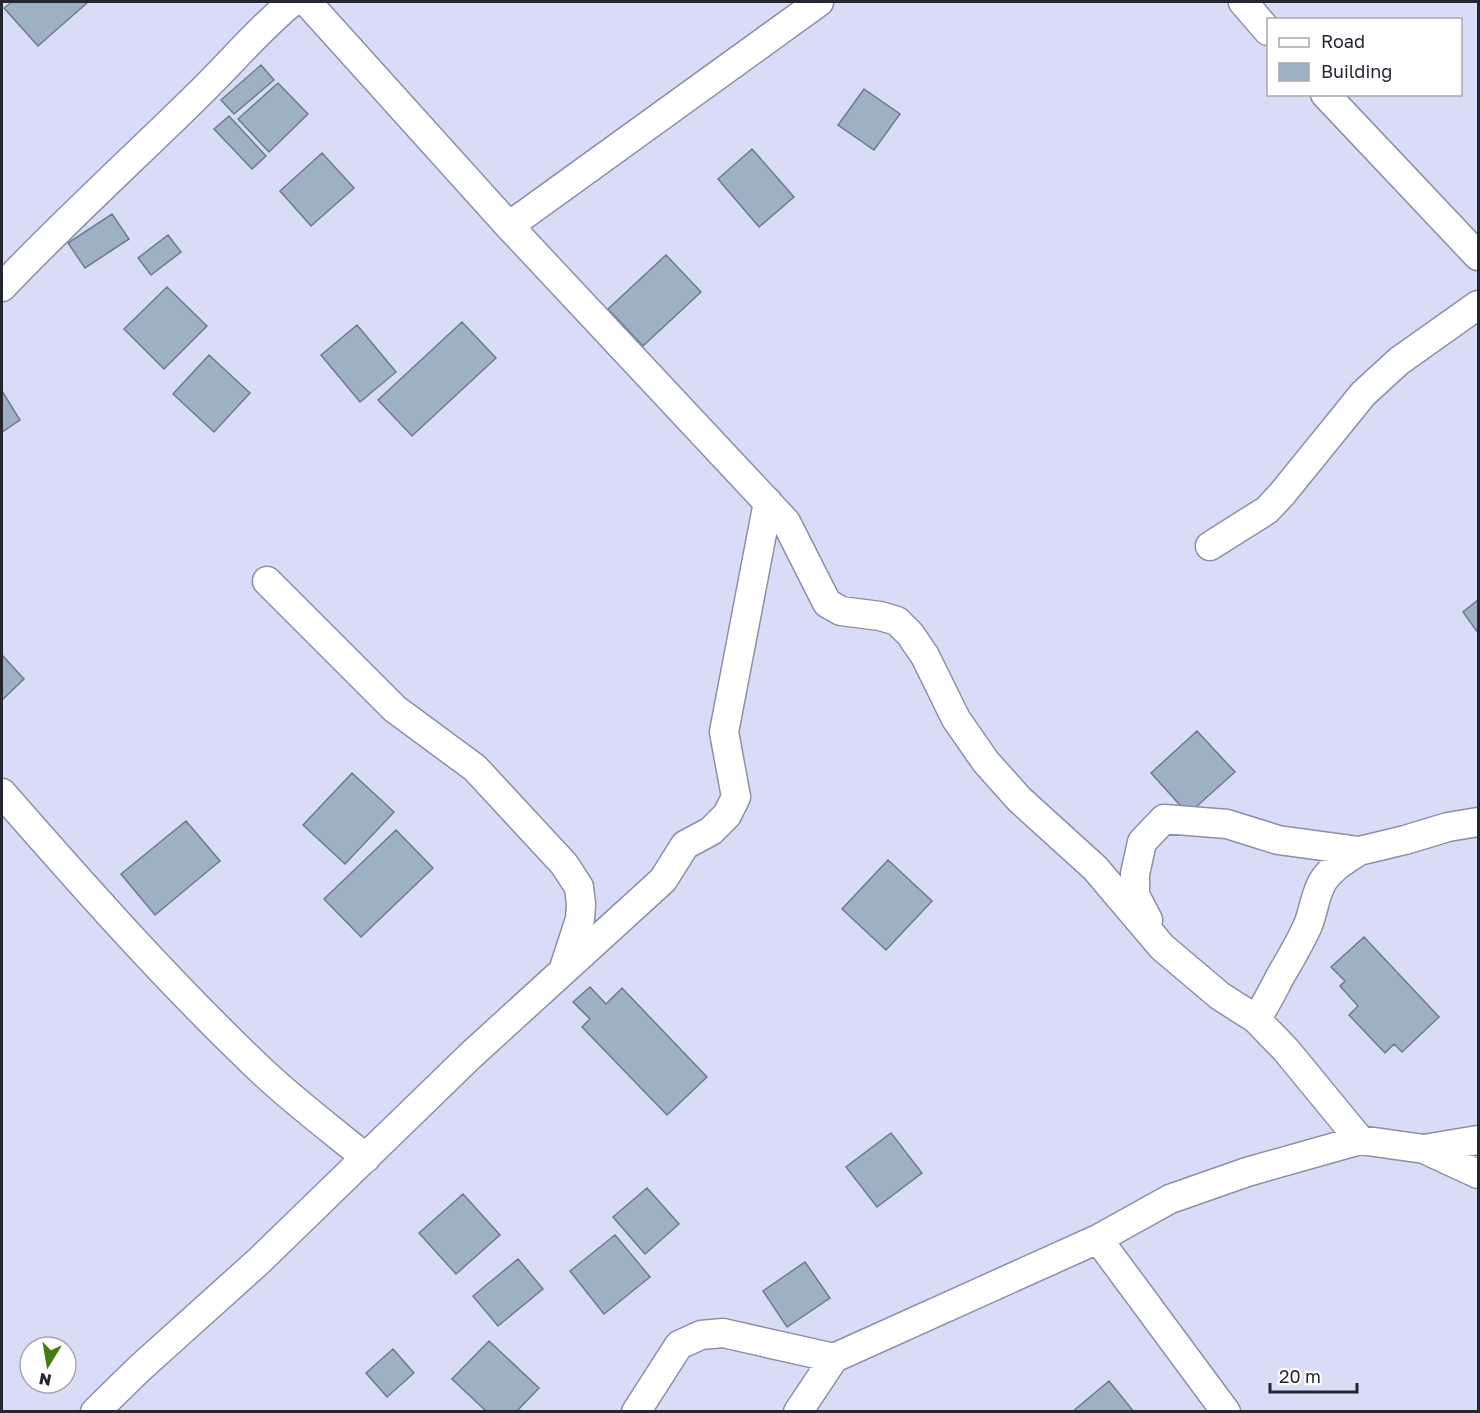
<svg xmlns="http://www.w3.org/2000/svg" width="1480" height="1413" font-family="'Golos Text',sans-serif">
<rect width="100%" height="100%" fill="#d9dcf6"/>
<path fill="#9eb0c4" stroke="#6b7c8f" stroke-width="1.5" d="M12,2h76l-50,44 -34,-38z
M261,65l13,15 -40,34 -13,-14z
M278,83l30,31 -39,38 -31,-33z
M864,89l36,25 -26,36 -36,-25z
M229,116l37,40 -14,13 -38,-40z
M752,149l42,48 -35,30 -41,-48z
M322,153l32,35 -43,38 -31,-35z
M112,214l17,25 -44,29 -17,-25z
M168,235l13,17 -30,23 -13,-17z
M666,255l35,37 -58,54 -35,-37z
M167,287l40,39 -43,43 -40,-40z
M462,322l34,36 -84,78 -34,-36z
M357,325l39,47 -36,30 -39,-47z
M209,355l41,38 -36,39 -41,-38z
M2,391l18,29 -18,12z
M1478,600v33l-15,-21z
M2,655l22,24 -22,21z
M1197,731l38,41 -47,42 -37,-41z
M352,773l42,39 -49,52 -42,-39z
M186,821l34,40 -65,54 -34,-41z
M396,830l37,38 -72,69 -37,-38z
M888,860l44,41 -46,49 -44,-41z
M1364,937l75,80 -37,35 -8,-8 -9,9 -36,-38 9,-9 -18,-20 5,-5 -14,-14z
M590,987l16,17 16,-16 85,89 -40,38 -85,-88 8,-8 -17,-17z
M891,1133l31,40 -45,34 -31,-40z
M647,1188l32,36 -34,30 -32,-37z
M463,1194l37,41 -44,39 -37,-41z
M615,1235l35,42 -46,37 -34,-43z
M518,1259l25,30 -45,37 -25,-30z
M805,1262l25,36 -43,29 -24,-36z
M489,1341l50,47 -23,24h-29l-35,-33z
M393,1349l21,24 -27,24 -21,-24z
M1109,1381l25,31h-62z"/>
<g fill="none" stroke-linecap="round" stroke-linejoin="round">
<g stroke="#8c8fa7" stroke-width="31">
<path id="minor" d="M307,2l202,224 277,296 41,81 14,8 39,5 17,5 13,13 15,22 31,63 30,43 33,37 76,69 67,79 58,49 36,23 30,31 74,90
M1243,2l25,29
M1325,94l153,162
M509,226l310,-224
M2,287c63,-66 130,-127 196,-192 32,-31 60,-65 94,-93
M1210,546l57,-36 15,-16 81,-100 36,-33 79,-56
M267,581l128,128 80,59 89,96 15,23 2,17 -1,15 -16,49
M2,793c84,96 169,192 262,280 32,30 68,57 102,85
M1148,920l-13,-25v-21l7,-32 22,-23 63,5 51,16 81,11 46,-11 43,-13 30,-5
M1256,1019c10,-14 17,-29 25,-44 10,-17 19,-32 27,-50 6,-15 7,-31 15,-44 9,-14 23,-21 36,-30
M1424,1149l54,-9
M1098,1239l128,173
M95,1412l45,-44 120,-108 210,-204 193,-176 22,-35 26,-14 16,-16 9,-18 -12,-65 44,-230
M636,1412l43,-67 22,-10 22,-2 111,25
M798,1412l36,-54 264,-119 72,-40 77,-27 113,-32 64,9 54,25"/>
</g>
<use href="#minor" stroke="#fff" stroke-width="28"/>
</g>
<rect width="1480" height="1413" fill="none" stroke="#252630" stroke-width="6"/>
<rect x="1267" y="18" width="195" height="78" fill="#ffffff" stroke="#a8a8ac" stroke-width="1.5"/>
<rect x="1279" y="38" width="30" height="9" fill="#ffffff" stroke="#a8a8ac" stroke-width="1.5"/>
<text x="1321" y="48" font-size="18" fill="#252630">Road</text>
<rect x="1279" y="63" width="30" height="18" fill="#9eb0c4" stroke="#a8a8ac" stroke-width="1.5"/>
<text x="1321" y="78" font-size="18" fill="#252630">Building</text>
<g transform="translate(48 1365) rotate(191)"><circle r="28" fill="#ffffff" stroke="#a8a8ac" stroke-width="1.5"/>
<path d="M0-4.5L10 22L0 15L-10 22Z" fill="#437c13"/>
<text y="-9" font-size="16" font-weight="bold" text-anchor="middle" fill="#252630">N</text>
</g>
<path d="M1270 1383v9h87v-9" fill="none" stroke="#252630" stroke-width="3"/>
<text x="1279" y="1383" font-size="18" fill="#252630" stroke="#ffffff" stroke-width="4.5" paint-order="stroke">20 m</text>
</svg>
